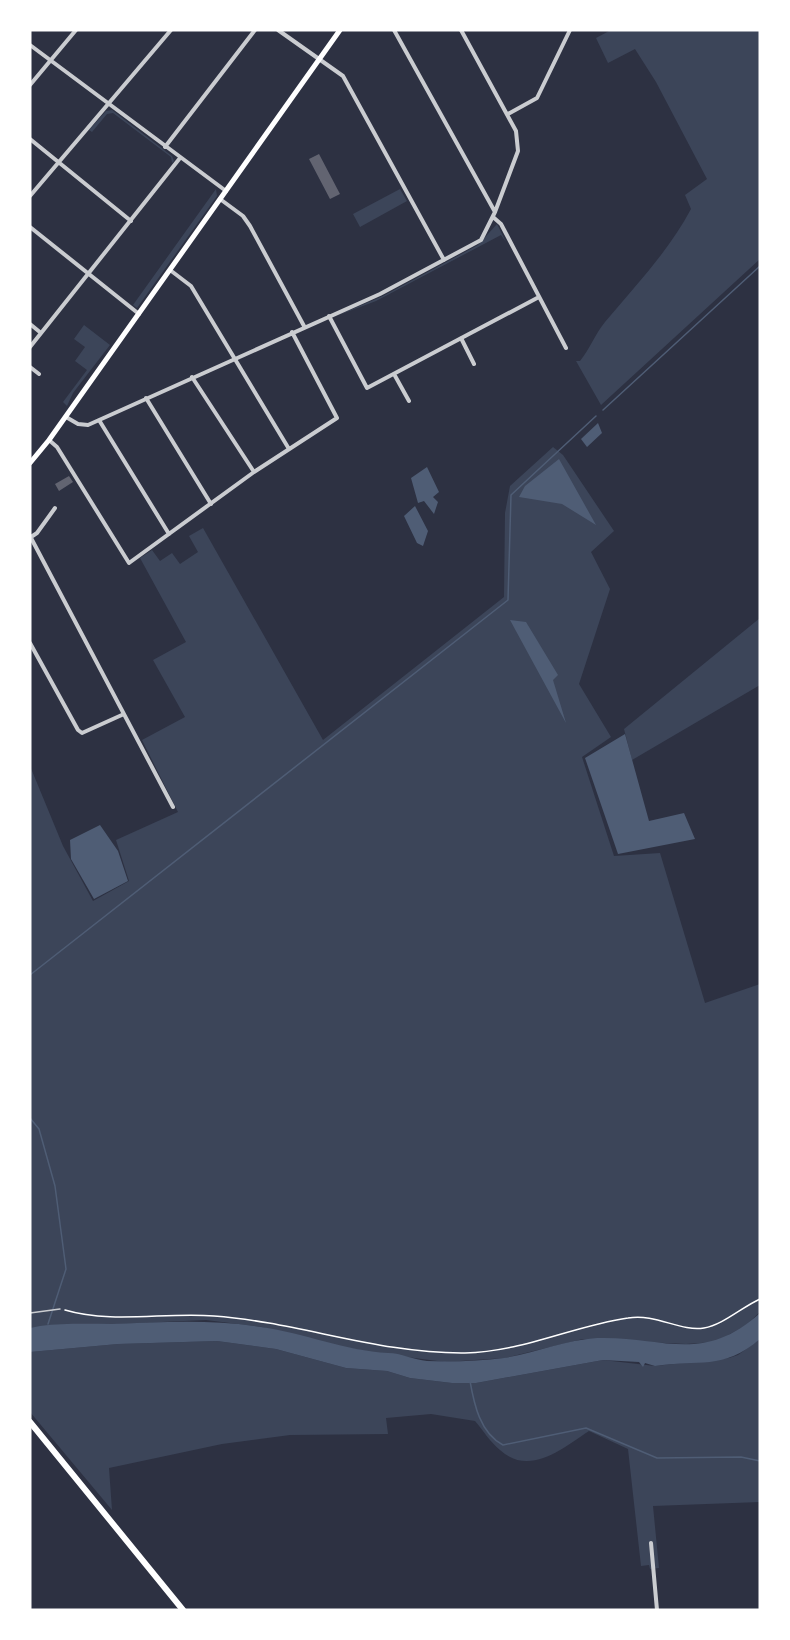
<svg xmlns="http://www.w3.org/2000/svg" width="790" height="1640" font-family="'IBM Plex Sans',sans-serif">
<rect width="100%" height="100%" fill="#2d3142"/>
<path fill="#3c4559" d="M611,30h149v229l-159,146 -25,-44h4c10,-12 15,-27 25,-39 31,-37 63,-70 86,-113l-6,-14 22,-16 -51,-97 -21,-33 -27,14 -12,-25z
M112,110l60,46 2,5 -2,2 -1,-6 -58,-44 -6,1 -15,18 -3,-2 17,-19z
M216,189l1,7 -80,112 -4,-3z
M400,189l7,12 -47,26 -7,-13z
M497,224l9,18 -5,-7 -125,66 -40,15 47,-20 95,-51z
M84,325l26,20 -37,48 -6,13 -4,-4 24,-32 -12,-9 10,-14 -11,-8z
M553,447l10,8 51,76 -23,21 19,37 -31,95 32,53 -29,20 32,99 46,-3 45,150 55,-19v328l-15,14 -30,16 -29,2 -103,-5 -78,19 -60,4 -69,-9 -55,-10 -59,-16 -56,-7 -176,8v-562l33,80 30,55 36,-20 -13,-41 62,-28 -36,-72 43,-23 -32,-57 33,-18 -46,-84 12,-8 8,11 12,-8 8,11 18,-12 -9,-16 14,-8 120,212 181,-143 1,-84 5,-27z
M760,618v67l-128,75 -8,-31z
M760,1339v163l-107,4 6,62 -9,1 -1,-4 -8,1 -13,-117 -39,-18c-26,17 -59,46 -89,19 -10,-8 -17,-20 -25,-29l-44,-7 -45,4 2,16 -98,1 -68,9 -113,24 3,42 -82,-98v-60l88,-8 99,-3 59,8 70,19 41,3 23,7 42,5h24l127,-23 52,6 74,-8 9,-3z"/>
<path fill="#4f5d75" d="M598,423l4,10 -15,14 -6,-8z
M559,459l37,66 -34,-21 -43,-7 6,-11z
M427,467l12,25 -6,5 5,5 -4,12 -10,-13 -6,2 -7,-25z
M415,506l13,25 -5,15 -6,-3 -13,-27z
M510,620l16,2 32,53 -5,5 13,43z
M625,734l24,87 35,-8 11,26 -77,15 -33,-96z
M100,825l18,26 10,30 -34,18 -23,-40 -1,-19z
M760,1313v26c-37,32 -62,20 -105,27l-10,-3 -2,4 -4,-5 -36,-2 -127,23h-24l-42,-5 -23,-7 -41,-3 -70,-19 -59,-8 -99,3 -88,8v-24l10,-2c24,-3 49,-2 72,-2 51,-2 99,-5 149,3 43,6 85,24 127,26 13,0 26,7 39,8 25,1 53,0 77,-3 32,-5 61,-18 93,-20 67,-2 105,27 163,-25z"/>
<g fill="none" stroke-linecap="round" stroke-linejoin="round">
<path stroke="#4f5d75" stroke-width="1.5" d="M603,410l157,-144
M30,975l478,-375 3,-105 85,-79
M30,1118l9,11 16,57 11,83 -18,55
M470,1381c4,23 10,52 33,64l83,-17 71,30 84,-1 19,4"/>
</g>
<path fill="#626471" d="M319,154l21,40 -10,5 -21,-40z
M69,476l4,6 -14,9 -4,-7z"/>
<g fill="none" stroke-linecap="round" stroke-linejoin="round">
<path stroke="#fff" stroke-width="1.5" d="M65,1310c47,14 100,2 149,6 84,6 165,38 251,37 57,-1 108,-27 163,-35 28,-5 52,14 76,10 19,-3 38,-21 56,-29"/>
<path stroke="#caccd0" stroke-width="1.5" d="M30,1313l30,-4"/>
<path stroke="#caccd0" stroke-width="4" d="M278,30l65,46 101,184
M394,30l101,182
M30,45l196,146
M30,85l46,-55
M508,114l29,-16 33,-68
M30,139l101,82
M165,147l90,-117
M30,196l141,-166
M220,199l23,17 7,10 54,100
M493,217l8,7 65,124
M30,227l109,87
M170,270l21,16 98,163
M329,316l38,72 172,-91
M30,324l11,9
M461,338l13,26
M30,347l150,-189
M30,367l9,7
M394,374l15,27
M192,377l62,95
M146,398l65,106
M66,417l12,7 10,1 292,-131 101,-54 14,-28 23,-61 -2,-20 -55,-101
M99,420l70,114
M49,440l8,7 72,116 125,-91 83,-54 -45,-86
M30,536l143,271
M31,537l6,-4 18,-25
M30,643l48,87 4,3 42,-19
M651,1543l6,67"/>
<path stroke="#fff" stroke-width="5" d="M30,463l19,-23 291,-410"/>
<path stroke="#fff" stroke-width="6" d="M30,1422l153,188"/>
</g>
<rect width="790" height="1640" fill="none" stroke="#ffffff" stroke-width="63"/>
</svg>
